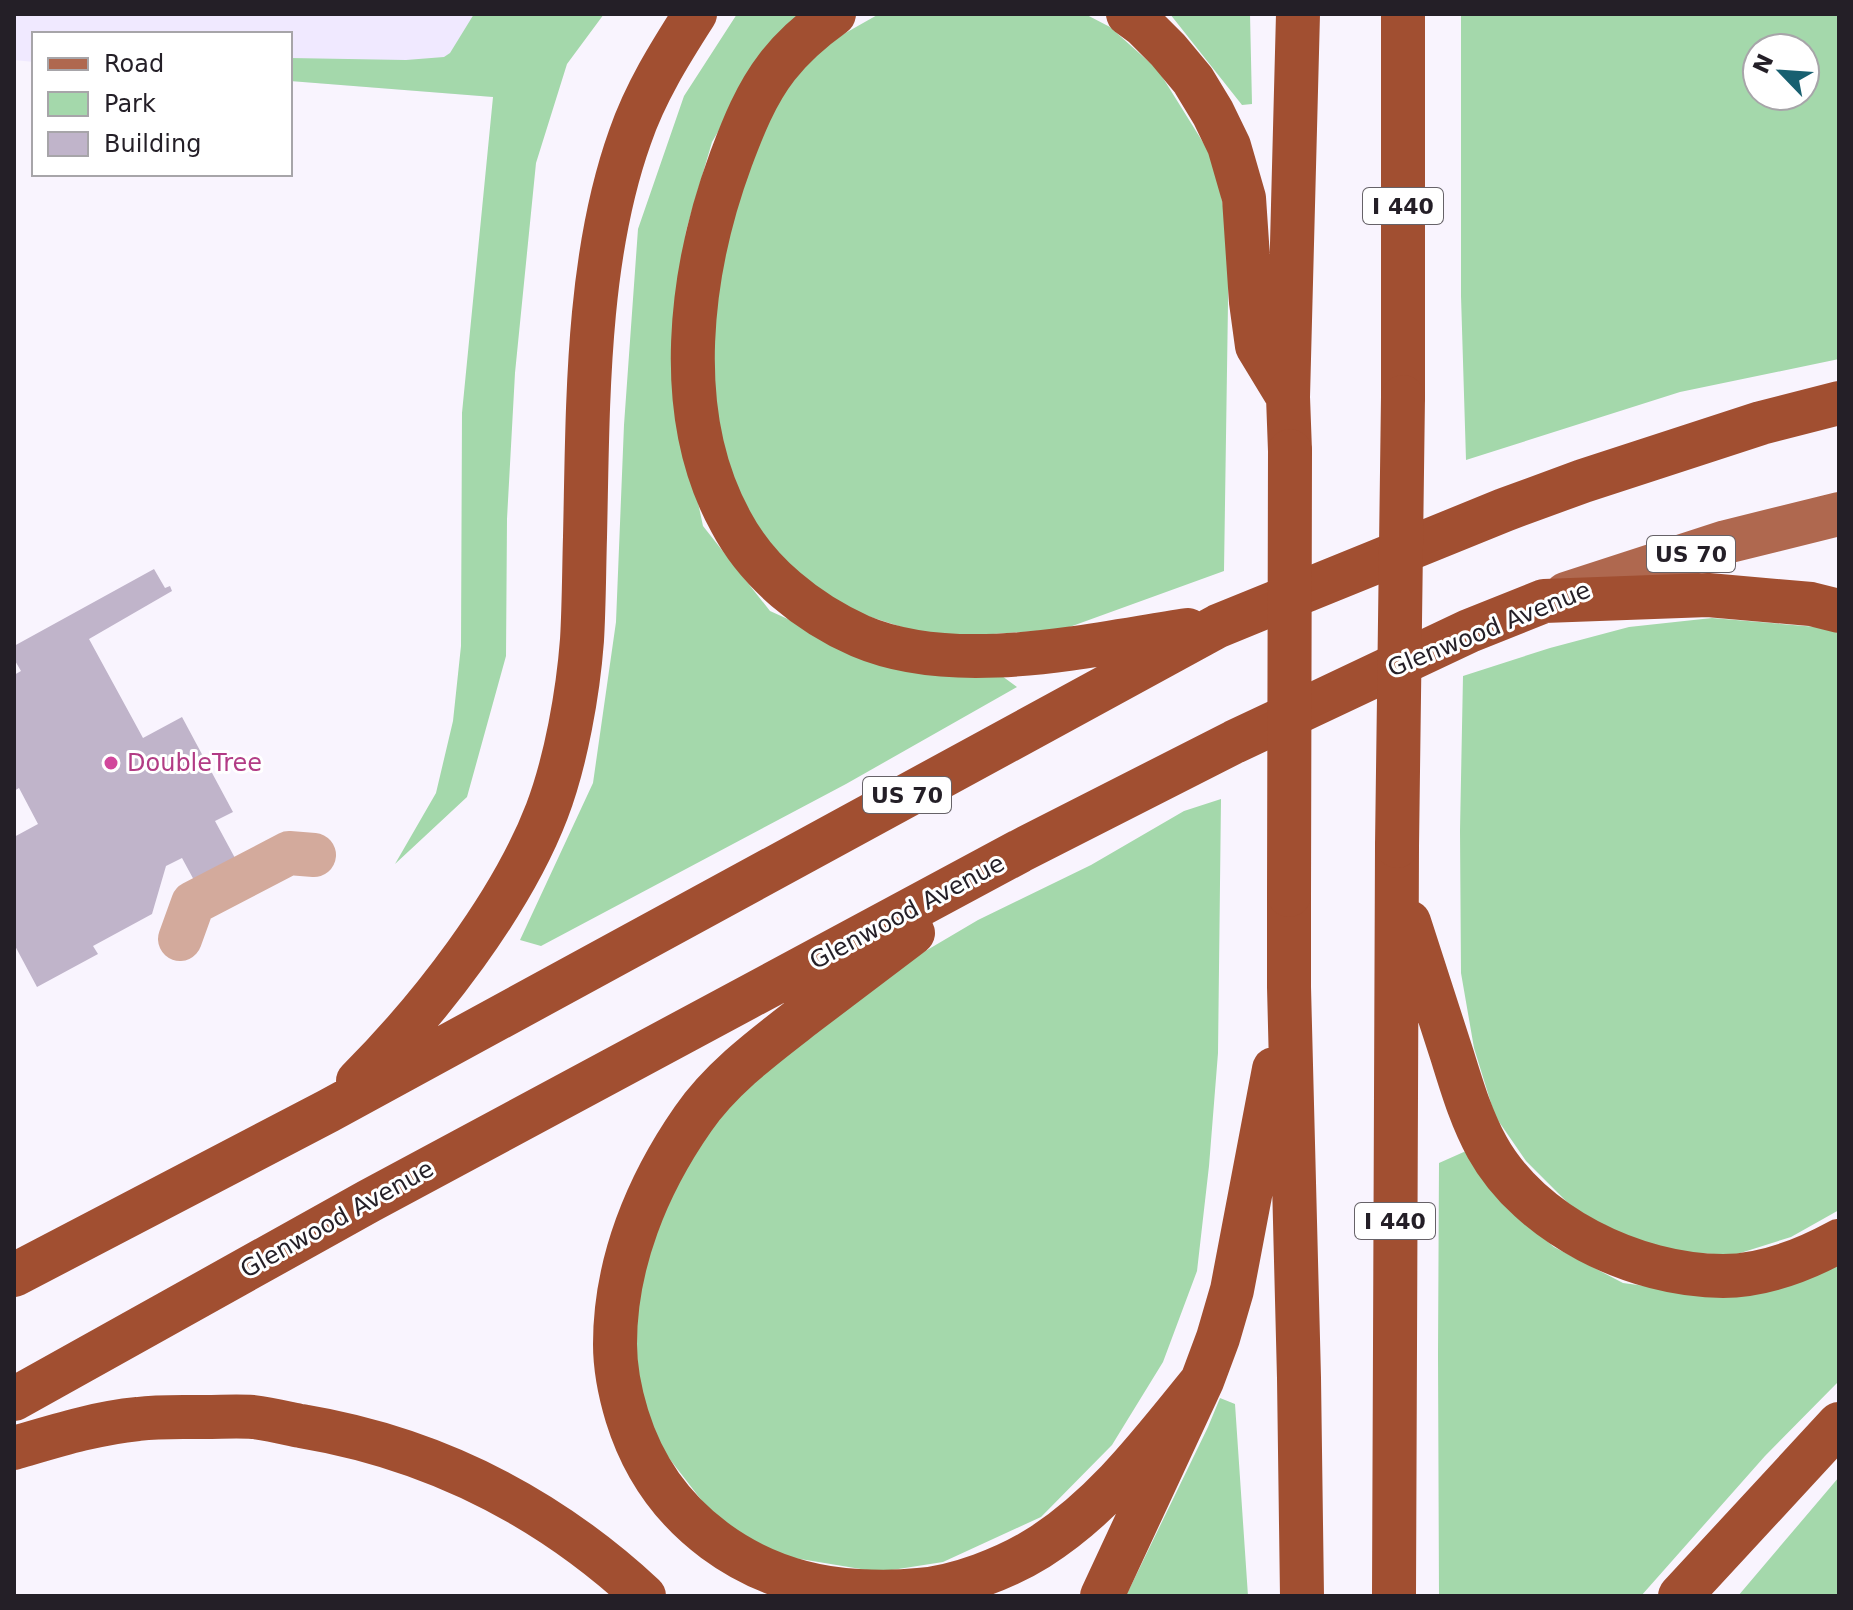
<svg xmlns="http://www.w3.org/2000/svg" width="1853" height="1610" font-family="'DejaVu Sans',sans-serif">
<rect width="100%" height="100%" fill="#f9f4fe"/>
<path fill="#f0e9ff" d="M14,14h523l-44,83 -203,-16v-47h-256v28l-20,-2z"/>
<path fill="#a4d8ab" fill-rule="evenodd" d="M474,14h130l-37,50 -31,99 -21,210 -8,146 -1,137 -39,141 -72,67 41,-71 17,-72 8,-75 1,-233 31,-316 -203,-16v-23l116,2 38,-3 6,-4z
M737,14h68l-41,40 -52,88 -26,89 -14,150 31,145 67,85 131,59 101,6 15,11 -171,97 -305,162 -21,-6 73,-157 23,-161 8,-197 14,-196 46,-133z
M879,14h206l25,13 48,43 56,90 15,77 -5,334 -160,58 -128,9 -81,-26 -61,-38 -45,-54 -31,-80 -9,-96 15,-114 32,-85 29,-57 41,-44z
M1170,14h80l2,90 -10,1z
M1461,14h378v345l-159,33 -214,68 -5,-164zM1805,48v48h-48v-48z
M1712,618l116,10 11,6v576l-48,27 -57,18 -60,-3 -57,-18 -47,-29 -44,-44 -31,-45 -21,-68 -13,-75 -1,-142 3,-155 87,-28 79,-21z
M1221,799l-3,254 -9,113 -12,105 -34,91 -51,83 -71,72 -98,45 -64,10 -97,-16 -66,-37 -61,-79 -22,-78 6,-89 18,-58 51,-85 65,-73 83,-65 122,-72 113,-55 93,-54z
M1466,1151l43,59 45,37 69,36 73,10 143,-30v118l-74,75 -124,140h-202l-1,-241 1,-192z
M1220,1398l15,6 13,192h-122l82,-169z
M1839,1477v119h-101z"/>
<path fill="#c0b4ca" d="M154,569l11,19 5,-2 2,5 -83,48 54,99 39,-21 51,95 -18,9 34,63 -41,22 -26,-48 -16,8 -14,48 -59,32 5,8 -61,33 -23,-43v-107l24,-13 -19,-36 -5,3v-116l7,-4 -7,-12v-13z"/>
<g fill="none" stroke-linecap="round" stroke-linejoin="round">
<path stroke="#d3aa9c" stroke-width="44" d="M180,939l13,-36 96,-50 25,2"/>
<path stroke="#af684f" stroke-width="44" d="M1566,594l160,-52 113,-28"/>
<path stroke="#a14f31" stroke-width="44" d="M834,14c-21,15 -41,32 -57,53 -21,27 -34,60 -46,92 -41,111 -60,254 0,363 27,51 77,91 129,114 96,41 228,9 328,-6
M1128,14l15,11 25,25 25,30 20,33 16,33 15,52 7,104 6,44 31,51
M1403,14v383
M1290,451l-2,-54 10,-383
M1289,895v92l10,391 3,218
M1409,922c14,44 29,89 43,133 10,32 19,63 35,92 43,78 148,129 236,129 40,0 81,-16 116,-35
M913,933c-36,27 -71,54 -107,81 -40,31 -84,63 -113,105 -46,66 -78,144 -78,225 0,24 5,49 12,72 32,104 124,169 231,175 20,1 41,1 61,-1 38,-3 87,-22 119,-42 67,-42 115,-107 164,-167
M358,1081c71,-71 153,-176 189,-270 19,-50 31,-118 35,-171 2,-34 2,-69 3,-103 3,-130 1,-277 45,-400 15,-44 40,-84 65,-123
M14,1275l314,-164 890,-485 286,-116 79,-29 178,-58 78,-20
M14,1399l355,-198 651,-350 214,-109 235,-111 75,-30 164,-6 103,9 28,7
M14,1448c41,-12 82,-25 124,-29 22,-3 45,-2 67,-2 16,0 32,-1 48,0 16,2 33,6 48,9 132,22 245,79 343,170
M1102,1596l100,-215 16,-43 14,-48 42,-221
M1394,1596l3,-750
M1680,1596l159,-172"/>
<path stroke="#a14f31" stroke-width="44" d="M1397,846l6,-449
M1289,895l1,-444"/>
</g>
<circle fill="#d1479c" stroke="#fff" stroke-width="3" cx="111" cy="763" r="8"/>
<g text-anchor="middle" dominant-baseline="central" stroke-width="6" stroke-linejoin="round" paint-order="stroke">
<g fill="#fff" stroke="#666268" stroke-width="2">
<rect x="1363" y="188" width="80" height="36" rx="6"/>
<rect x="1647" y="536" width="88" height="36" rx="6"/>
<rect x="863" y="777" width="88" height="36" rx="6"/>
<rect x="1355" y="1203" width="80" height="36" rx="6"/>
</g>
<g font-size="22" font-weight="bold" fill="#241f27">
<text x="1403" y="206">I 440</text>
<text x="1691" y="554">US 70</text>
<text x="907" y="795">US 70</text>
<text x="1395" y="1221">I 440</text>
</g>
<g font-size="24" fill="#241f27" stroke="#fff">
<text transform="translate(1489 629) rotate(-22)">Glenwood Avenue</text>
<text transform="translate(907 912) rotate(-28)">Glenwood Avenue</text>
<text transform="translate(337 1219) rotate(-29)">Glenwood Avenue</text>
</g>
<g font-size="24" fill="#b23c85" stroke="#fff" text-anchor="start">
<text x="127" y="763">DoubleTree</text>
</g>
</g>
<rect width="1853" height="1610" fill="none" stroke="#241f27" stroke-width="32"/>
<rect x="32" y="32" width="260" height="144" fill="#ffffff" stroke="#a7a5a9" stroke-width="2"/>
<rect x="48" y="58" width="40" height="12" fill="#af684f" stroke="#a7a5a9" stroke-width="2"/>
<text x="104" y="72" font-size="24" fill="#241f27">Road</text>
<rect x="48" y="92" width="40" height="24" fill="#a4d8ab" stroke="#a7a5a9" stroke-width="2"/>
<text x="104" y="112" font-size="24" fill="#241f27">Park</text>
<rect x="48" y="132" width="40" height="24" fill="#c0b4ca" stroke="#a7a5a9" stroke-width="2"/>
<text x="104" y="152" font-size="24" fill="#241f27">Building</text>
<g transform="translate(1781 72) rotate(295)"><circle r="38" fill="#ffffff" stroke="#a7a5a9" stroke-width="2"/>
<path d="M0-6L14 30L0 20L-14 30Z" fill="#186070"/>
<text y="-12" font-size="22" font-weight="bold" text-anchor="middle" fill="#241f27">N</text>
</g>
</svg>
